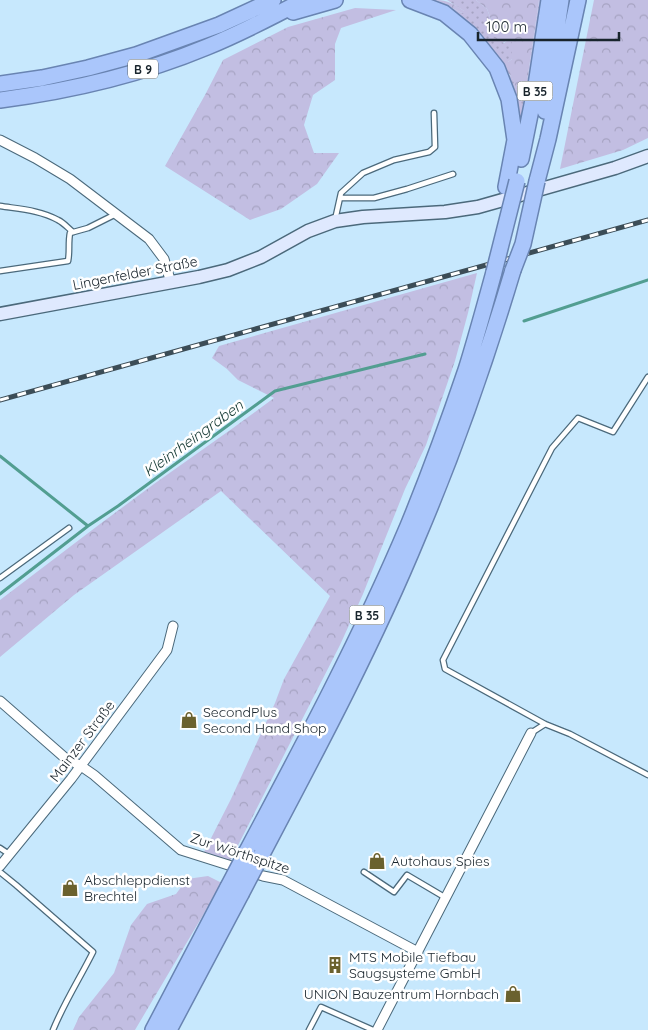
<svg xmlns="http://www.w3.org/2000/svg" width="648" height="1030" font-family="Quicksand,sans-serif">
<defs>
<pattern id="grass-dots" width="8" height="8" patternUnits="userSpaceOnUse" patternTransform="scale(1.25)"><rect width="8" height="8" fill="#c2bee2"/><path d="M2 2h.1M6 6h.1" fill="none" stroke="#a6a3c2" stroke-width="1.8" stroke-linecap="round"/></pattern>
<pattern id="forest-crowns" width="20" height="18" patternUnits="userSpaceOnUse" patternTransform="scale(1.25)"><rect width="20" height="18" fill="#c2bee2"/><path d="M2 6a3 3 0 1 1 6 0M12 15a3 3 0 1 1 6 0" fill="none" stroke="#a6a3c2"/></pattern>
</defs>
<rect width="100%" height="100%" fill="#c7e8fd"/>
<path fill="url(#grass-dots)" d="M424,0h12l26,13 2,-2 -17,-11h29l11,9 7,18 -1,6 11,10 4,-3 4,1v18l-4,3 1,13 3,2 8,18 3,1 2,-1 14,-95h4l-23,138 -27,-83z"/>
<path fill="url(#forest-crowns)" d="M436,0c12,0 18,4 28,11v2h-2z
M476,0h63l-14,95 -2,1 -3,-1c-3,-5 -5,-11 -8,-17 -3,-5 -7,-8 -8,-15l4,-1 4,-3v-17l-4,-2c-6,4 -9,3 -14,-1l-1,-6 1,-6 -7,-18z
M594,0h54v138l-25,12 -63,19z
M355,8l41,2 -55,18 -6,16v36l-22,15 -9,30 10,28h25l-22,31 -36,25 -31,11 -85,-54 40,-71 18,-35 65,-33z
M477,273l-9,40 -13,48 -29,84 -21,44 -42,105 -23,51 -110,216 -26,-9 27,-53 44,-96 9,-24 46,-83 -109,-105 -147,104 -74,62v-57l100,-76 54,-40 79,-56 41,-30 -36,-18 -11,-11 -15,-11 7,-12z
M208,876l14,7 -87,147h-62l6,-13 35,-44 17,-48 16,-21 29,-10 11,-15z"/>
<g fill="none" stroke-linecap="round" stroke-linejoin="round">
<path stroke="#529e91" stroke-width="3" d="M524,321l124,-41
M0,456l88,70
M0,594l88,-68 30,-20 157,-115 150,-37"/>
<g stroke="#4b697b" stroke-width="7">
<path id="service" d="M340,198h34l33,-9 46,-15
M0,206c19,3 40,4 58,14 6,3 10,8 15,12
M335,220l6,-27 22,-20 31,-13 35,-8 6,-5 -1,-34
M0,271l68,-10c2,-10 0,-18 2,-28l18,-5 28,-14
M648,377l-35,55 -35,-14 -26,30 -109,212 2,9 100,55 25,10 78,41
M0,578l69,-50
M531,733l14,-9
M0,848l9,6
M0,872l16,13 77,67c-13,26 -29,51 -40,78
M364,872l30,20 13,-17 39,23
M309,1030l12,-23 52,23"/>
</g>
<g stroke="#4b697b" stroke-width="11">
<path id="minor" d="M0,140l35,18 35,21 79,60 15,20 7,24
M0,701l64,56 17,9 13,9 87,75 82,26 20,4 135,72
M0,866l71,-87 96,-129 6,-24
M377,1030l154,-297"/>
</g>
<g stroke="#4b697b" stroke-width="15">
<path id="secondary" d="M0,314l199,-37 29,-7 33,-13 47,-26 27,-10 28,-4 82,-5 33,-5 137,-39 33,-12"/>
</g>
<g stroke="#6984b2" stroke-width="18">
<path id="trunk" d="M410,0l34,13 26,21 27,34 12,31 6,41 -9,47
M293,12l42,-12
M0,84l42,-6 46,-10 48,-13 83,-30 54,-25
M0,100c70,-9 142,-26 207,-53 34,-14 65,-30 97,-47
M545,111l16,-111
M521,159l15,-74 13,-85
M537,181l11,-42 30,-139
M247,851c57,-107 114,-214 161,-325 21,-51 40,-103 58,-156 10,-32 19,-65 28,-98
M262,854c55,-104 111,-209 156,-318 37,-87 68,-176 95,-266
M153,1030l75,-143
M169,1030l72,-136"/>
</g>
<use href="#service" stroke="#fff" stroke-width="4.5"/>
<use href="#minor" stroke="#fff" stroke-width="9"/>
<use href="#secondary" stroke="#dfe9fe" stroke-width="12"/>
<use href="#trunk" stroke="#aac6fb" stroke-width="15"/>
<g stroke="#3c4d57" stroke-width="5">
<path id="rail" d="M0,400l648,-180"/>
</g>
<use href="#rail" stroke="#fff" stroke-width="3" stroke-dasharray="9" stroke-linecap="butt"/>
<g stroke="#6984b2" stroke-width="18" stroke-linecap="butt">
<path id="trunk-bridge" d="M513,270l10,-26 14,-63
M494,272l23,-91
M228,887l19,-36
M241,894l21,-40"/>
</g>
<use href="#trunk-bridge" stroke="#aac6fb" stroke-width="15"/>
</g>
<defs>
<g id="shop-bare" transform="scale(1.35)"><path d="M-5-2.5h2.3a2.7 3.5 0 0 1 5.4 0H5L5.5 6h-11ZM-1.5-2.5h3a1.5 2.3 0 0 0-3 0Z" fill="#6a612e" stroke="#fff" stroke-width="2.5" paint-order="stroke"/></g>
<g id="building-bare" transform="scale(1.35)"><path d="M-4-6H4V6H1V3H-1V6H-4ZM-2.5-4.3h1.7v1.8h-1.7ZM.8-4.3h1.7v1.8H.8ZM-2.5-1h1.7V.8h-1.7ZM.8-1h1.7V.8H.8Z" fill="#6a612e" stroke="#fff" stroke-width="2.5" paint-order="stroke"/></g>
</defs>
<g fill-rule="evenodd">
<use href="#shop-bare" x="189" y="720"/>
<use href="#shop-bare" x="377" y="861"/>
<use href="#shop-bare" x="70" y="888"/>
<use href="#building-bare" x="335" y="965"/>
<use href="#shop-bare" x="513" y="994"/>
</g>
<g text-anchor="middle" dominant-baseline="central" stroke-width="5" stroke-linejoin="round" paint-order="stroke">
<g fill="#fff" stroke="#5d666b" stroke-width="1">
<rect x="128" y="59.5" width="30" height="19" rx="4"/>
<rect x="517.5" y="81.5" width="35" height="19" rx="4"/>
<rect x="349.5" y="605.5" width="35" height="19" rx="4"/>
</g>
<g font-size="12" font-weight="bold" fill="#18242c">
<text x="143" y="69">B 9</text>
<text x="535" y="91">B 35</text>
<text x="367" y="615">B 35</text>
</g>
<g font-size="14" fill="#18242c" stroke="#fff">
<text transform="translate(135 273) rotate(-11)">Lingenfelder Straße</text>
<text transform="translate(82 741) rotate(-53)">Mainzer Straße</text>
<text transform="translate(240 853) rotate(18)">Zur Wörthspitze</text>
</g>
<g font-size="14" fill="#18242c" stroke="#fff" text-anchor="start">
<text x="203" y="712">SecondPlus<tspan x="203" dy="16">Second Hand Shop</tspan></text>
<text x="391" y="861">Autohaus Spies</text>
<text x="84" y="880">Abschleppdienst<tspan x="84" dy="16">Brechtel</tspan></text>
<text x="349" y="957">MTS Mobile Tiefbau<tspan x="349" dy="16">Saugsysteme GmbH</tspan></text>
<text x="499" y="994" text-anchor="end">UNION Bauzentrum Hornbach</text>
</g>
<g font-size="15" font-style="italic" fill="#153a34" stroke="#fff">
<text transform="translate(193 438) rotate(-36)">Kleinrheingraben</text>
</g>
</g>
<path d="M478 32v8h141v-8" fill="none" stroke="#18242c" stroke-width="2.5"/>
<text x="486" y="32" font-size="15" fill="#18242c" stroke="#ffffff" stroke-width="4" paint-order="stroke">100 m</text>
</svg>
